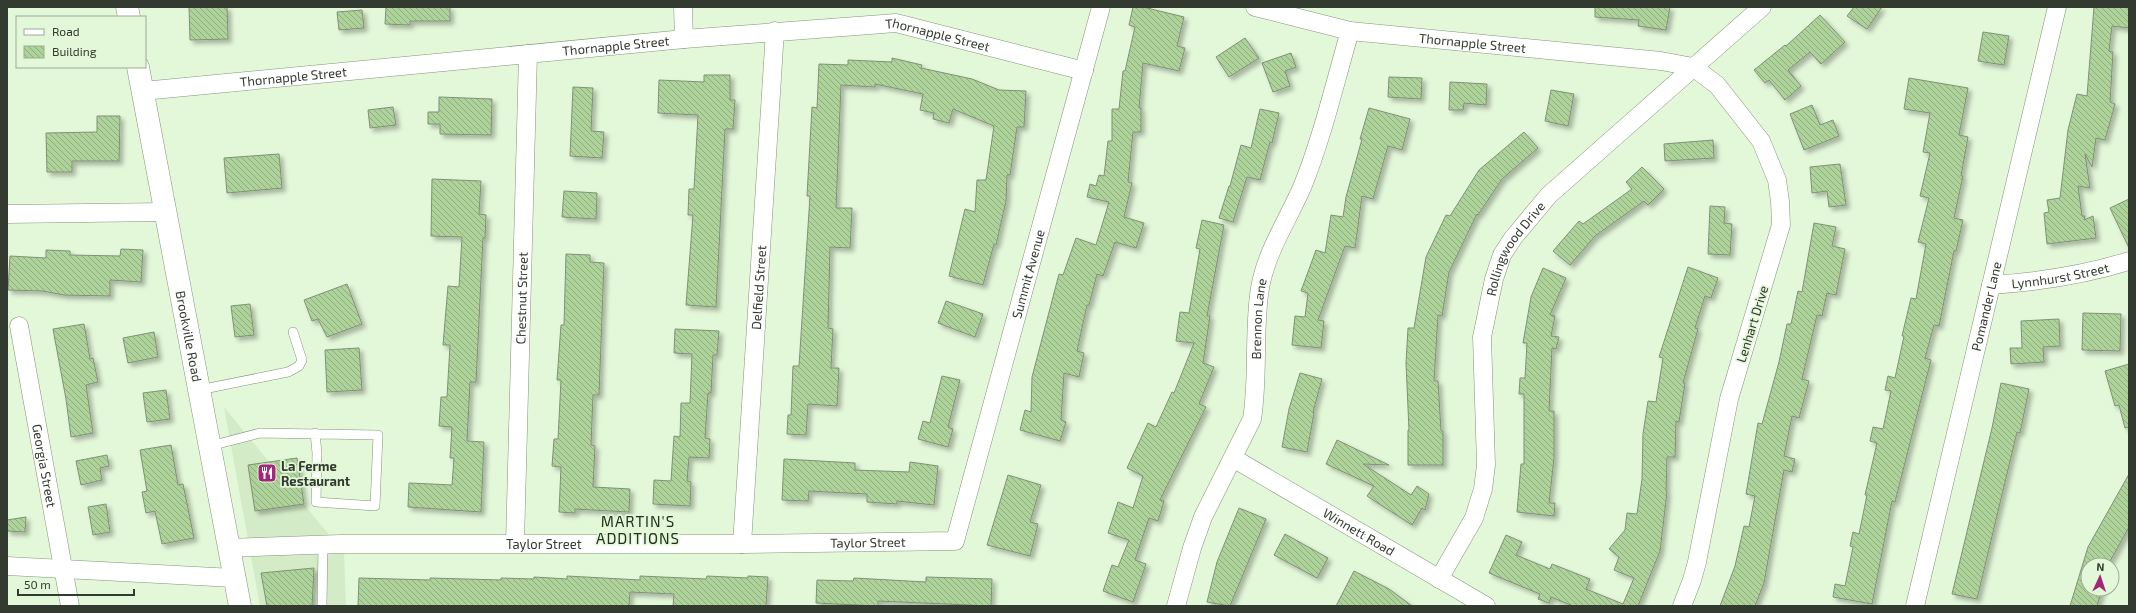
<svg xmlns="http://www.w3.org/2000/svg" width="2136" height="613" font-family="'Exo 2',sans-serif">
<defs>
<pattern id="building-back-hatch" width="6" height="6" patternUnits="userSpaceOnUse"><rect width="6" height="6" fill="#aed39a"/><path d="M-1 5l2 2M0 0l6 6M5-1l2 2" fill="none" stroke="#8eac7e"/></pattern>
<filter id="shadow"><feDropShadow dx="3.5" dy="3.5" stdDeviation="2" flood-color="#0004"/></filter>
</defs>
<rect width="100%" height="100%" fill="#e3f7d9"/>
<path fill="#d4ebc8" d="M224,407l120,146 2,53h-86z"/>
<path fill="url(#building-back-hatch)" stroke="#809176" filter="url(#shadow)" d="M189,7h38l1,32 -38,1z
M386,7h64v14h-40v4l-25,-1z
M1133,7h10l41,10 -7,29 8,2 -6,23 -36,-8 -4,45h2v24h-8l-5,50 4,1 -8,34 20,6 -8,25 -21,-6 -12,34 -6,-2 -8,31h-2l-10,46 7,2 -5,24 -15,-4 -3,47 5,2 -6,19 -40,-11 5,-20 6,2 1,-35 27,-103 4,1 13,-37 20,7 13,-43 -22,-5 3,-13 6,2 3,-11 5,1 4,-35h4v-32h7l4,-38h2l10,-44 -6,-2z
M1595,7h75l-4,23 -28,-4 1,-6 -44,-3z
M1854,7h28l-15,22 -20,-13z
M2094,7h35v21l-17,-2 -3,25 4,1 -3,50 5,2 -10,36 -9,-2 -4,29 -7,-13 5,34 -12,-2 4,30h3l-1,4 9,-4 3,22 -49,6 -3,-31 5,-1 -2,-12 13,-2 8,-68 9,-36 10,2z
M362,10l2,18 -25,2 -2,-18z
M1820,15l25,27 -24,22 -11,-12 -22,18 13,16 -16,14 -16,-20 -4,3 -11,-13 31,-25 1,1z
M1983,32l26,4 -5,29 -26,-4z
M1245,38l14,20 -30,19 -13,-20z
M1291,53l5,14 -11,4 5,15 -17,6 -11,-29z
M892,58l30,7 -1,3 51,11 27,11 27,1 -2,36h-7l-7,48h-3l-1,26 -10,44 -2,-1 -11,41 -34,-9 16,-67 10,3 2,-32h9l8,-54 -41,-17 -4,14 -16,-4 1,-6 -14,-3 3,-16 -48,-10v3l-34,-2 -5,123h16l-2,40 -20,-1 -2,81 5,1 -2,39h8l-2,38 -29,-2 -2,31 -19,-1 1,-19h3l2,-49h6l11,-170h-3l5,-89 5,1 2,-44 29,1v-5l44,2z
M704,75h26v25h5l-2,29h-8l-9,178 -30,-2 7,-90h-5l1,-26h5l4,-74 -40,-2 1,-33 45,2z
M1389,77l33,1 -1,21 -33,-2z
M1909,78l59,10 -9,47 9,2 -7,39h2l-9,42 9,2 -7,31h-2l-15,75 -5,-1 -9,33 6,2 -36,142 -3,-1 -20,103 -39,-7 2,-13 10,2 8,-39 -3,-1 3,-14 6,2 8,-39h-2l12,-52 -7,-2 3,-14 10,2 8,-38 -6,-1 3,-14 7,2 9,-42h-2l9,-38 5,1 10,-55 -8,-2 11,-44 -9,-2 10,-43 -7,-1 7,-39 -26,-4z
M1450,82l37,2 -1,21 -22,-2 -1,7h-14z
M573,87l20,1 -2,43 13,1 -2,26 -32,-2z
M1551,90l23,4 -6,32 -23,-5z
M439,97l53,2 -1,36 -51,-1v-10h-12v-12h11z
M1812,105l8,20 13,-5 6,16 -35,14 -14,-36z
M393,107l3,18 -26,3 -2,-18z
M1369,108l41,11 -8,31 -14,-4 -15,53 -11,-3 -7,52 -10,-2 -27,74 6,1 -3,27 -29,-3 3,-29 10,1 3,-24 -7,-2 15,-41 9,3 6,-38 12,2 3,-20 16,-58h-2z
M1260,109l19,4 -7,30 -2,-1 -10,38 -13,-3 -14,45 -14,-4 10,-32h1l11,-41 10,3z
M97,116h23l-1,45h-47v11h-25l-1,-39 51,-1z
M1524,132l14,16 -36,31 -24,36 -1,-1 -28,58 -7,44 -4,-1 -4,66h4l3,50h2v34h-35v-35h1l-3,-67 2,-35h6l12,-71 20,-42 4,1 29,-46z
M1713,140l1,18 -49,3 -1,-17z
M279,154l3,34 -55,5 -3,-35z
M1840,164l6,41 -17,2 -2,-16 -15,2 -2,-26z
M1642,167l22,22 -16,16 -4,-4 -49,35 -25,29 -17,-14 26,-30 4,3 49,-35 -6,-7z
M432,179l49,2 -2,33 7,1 -1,23h-2l-7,144h-6l-3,59 17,1 -3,70 -73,-5 1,-24 43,2 2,-27h-4l2,-31 -13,-1 2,-29h6l3,-52h-7l5,-59 11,1 3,-50 -31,-1z
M564,191l33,2 -1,26 -34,-2z
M2129,199v49l-19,-40z
M1710,206l15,1 -1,16 8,1 -2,31 -22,-1z
M1202,220l22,5 -17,91h3l-7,47 11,4 -15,37 7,3 -46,93 4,1 -6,20 -9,-3 -14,42 11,4 -13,38 -30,-11 9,-26 6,2 11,-27 -21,-7 10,-31 15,6 10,-32 -16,-8 21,-45 8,4 16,-35 2,1 20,-50 -18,-2 4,-29 9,1 11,-64 -4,-1z
M1814,223l22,4 -4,19 13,3 -9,46 -9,-2 -5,23 -5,-1 -15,64 7,2 -10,37 -7,-2 -8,40 11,3 -3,13 -8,-2 -20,113 -9,23h-35l15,-40 9,-40 5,1 6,-31 -9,-2 12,-71 4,1 17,-62 8,-38h4l7,-33 4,1z
M121,249l22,1 -2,32 -31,-2v16l-46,-1 -21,-4 -35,-1 2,-34 36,2v-8l24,1v4l50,1z
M566,254l24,1v7l14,1 -5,132h-6l-2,50 4,1 -2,41 37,2 -1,23 -54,-3v4l-16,-1 2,-45 -9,-1 2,-27h4l3,-59h-4l4,-55h3z
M1688,267l30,11 -7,20 -6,-2 -10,32 3,1 -15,54h2l-6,39 -3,-1 -1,36h-8l-1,34 1,1 -7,59 -22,55h-65l-22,-9 -2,6 -11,-4 2,-5 -51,-21 17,-38 16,7 -6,13 34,14 2,-5 38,15 -4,10 37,15 11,-26 -20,-8 5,-13 -10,-8 16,-19 2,-17 10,1 5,-35 1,-45 5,-33 8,1 7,-44 -4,-1z
M1543,268l23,10 -16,37 5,1 -4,20 8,1 -3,12 -4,-1 -3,63h5v47l-5,45h6l-1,13 -37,-4 4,-48h3v-70h-5l1,-16h5l2,-35h-4l8,-46z
M347,284l15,40 -35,13 -9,-18 -6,2 -8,-21z
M946,301l37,13 -8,23 -37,-14z
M250,304l4,31 -19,2 -4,-31z
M2083,313l38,1 -1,37 -38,-1z
M2059,319l1,27 -17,1 1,15 -33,2 -1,-16h12l-1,-27z
M84,324l6,35 3,-1 5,24 -12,3 7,48 -22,4 -5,-38 -13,-70z
M675,329l44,2 -2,24h-4l-2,38h-3l-3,45 5,1 -1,19 -20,-1 -2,24 4,1 -1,24 -37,-2 1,-24 17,1 3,-45 6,1 1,-34h9l2,-49 -18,-1z
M154,332l4,25 -30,6 -5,-25z
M359,348l3,42 -35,2 -2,-42z
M2129,364v63l-4,1 -6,-23 -4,1 -10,-35z
M1300,373l22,6 -9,33 1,1 -7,39 -25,-5 7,-38z
M942,376l18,4 -12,47 5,2 -5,18 -30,-8 5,-18 7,2z
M2001,383l28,6 -9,44 -3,-1 -40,167 -25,-5 40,-166z
M166,390l4,29 -23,3 -4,-29z
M1337,440l52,25 -26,-1 48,31 6,-9 12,8 -4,16 -3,-2 -10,17 -45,-29 7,-10 -48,-22z
M171,445l7,40 5,-1 11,54 -32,6 -7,-33 -9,2 -4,-21 5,-1 -7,-41z
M107,455l2,11 -9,2 2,12 -21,5 -5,-24z
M297,458l7,46 -49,7 -7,-46z
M784,459l71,4v7l54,2 1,-10 28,4 -4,39 -37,-4v3l-30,-2v-8l-58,-3 -1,10 -26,-1z
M2129,474v53l-21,38h-20v24h14l-5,17h-27l18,-59z
M1008,475l33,10 -11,37 8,2 -8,32 -43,-11z
M106,504l4,28 -17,3 -5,-28z
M1239,508l27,11 -36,87 -23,-4 10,-40z
M26,517l-1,15 -18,-1v-11z
M1285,534l43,24 -11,20 -43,-23z
M314,568l-2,38h-45l-6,-33z
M1354,571l35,18 23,17h-76z
M567,576l73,4v-4l66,3 1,-3 41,2v-2l20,1 -2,29h-93l1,-12 -44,-2 -1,14h-271l1,-28 71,2v-2l71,2v-2l33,1v-2l33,2z
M926,577l66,2 -1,27 -113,-5v5l-62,-3 1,-23 36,1 1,-3 72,4z"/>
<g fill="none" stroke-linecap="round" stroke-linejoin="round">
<g stroke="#83957a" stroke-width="10">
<path id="service" d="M199,390l89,-18 11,-6 3,-6 -9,-28
M210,446l50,-13 118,2 -3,71 -59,-4 1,-49 -2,-20
M322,606l1,-62"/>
</g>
<g stroke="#83957a" stroke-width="19">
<g id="minor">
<path d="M683,7l1,32"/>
<path id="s1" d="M1255,7l95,24 311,30 32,6 24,18 44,56 16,39 3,21 1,24 -52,174 -32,163 -5,18 -10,26"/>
<path id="s2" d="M143,91l541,-52 212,-16 188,48"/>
<path d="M7,214l158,-2"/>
<path id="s3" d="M1991,285c47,-3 93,-10 138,-24"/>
<path id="s4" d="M19,326l51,280"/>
<path id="s5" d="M1233,458l253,148"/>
<path id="s6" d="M515,543l13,-489"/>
<path id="s7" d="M742,544l33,-513"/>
<path id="s8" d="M228,548l112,-4h402l213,-3 146,-534"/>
<path d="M7,566l227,12"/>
<path id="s9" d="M1439,579l35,-61 9,-29 3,-24 -4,-128 12,-58 8,-24 11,-17 36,-43 213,-188"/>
<path id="s10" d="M1176,606l16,-58 11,-31 49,-98c7,-43 1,-88 8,-131 6,-36 29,-70 43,-103 20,-50 32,-103 47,-154"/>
<path id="s11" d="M1915,606l142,-599"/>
</g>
</g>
<g stroke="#83957a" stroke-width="23">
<g id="secondary">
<path d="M127,7l2,10"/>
<path id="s12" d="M138,67l102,539"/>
</g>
</g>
<use href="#service" stroke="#fff" stroke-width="9"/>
<use href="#minor" stroke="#fff" stroke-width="18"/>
<use href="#secondary" stroke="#fff" stroke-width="22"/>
</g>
<defs>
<g id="restaurant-square" transform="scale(1)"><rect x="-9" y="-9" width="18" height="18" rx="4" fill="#a42678" stroke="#e3f7d9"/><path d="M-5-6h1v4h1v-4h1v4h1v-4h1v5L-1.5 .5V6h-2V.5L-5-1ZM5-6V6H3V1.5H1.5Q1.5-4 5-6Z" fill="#fff"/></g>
</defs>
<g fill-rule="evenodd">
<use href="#restaurant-square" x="267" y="473"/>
</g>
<g text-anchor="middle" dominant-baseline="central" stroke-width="3.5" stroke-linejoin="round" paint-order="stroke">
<g font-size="13" fill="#333a2f" stroke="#e3f7d9">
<text stroke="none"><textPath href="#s2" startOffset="799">Thornapple Street</textPath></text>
<text stroke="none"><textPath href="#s1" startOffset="221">Thornapple Street</textPath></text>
<text stroke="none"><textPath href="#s2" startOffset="475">Thornapple Street</textPath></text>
<text stroke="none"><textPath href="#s2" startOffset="151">Thornapple Street</textPath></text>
<text stroke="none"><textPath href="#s9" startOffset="349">Rollingwood Drive</textPath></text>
<text stroke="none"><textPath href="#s8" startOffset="1004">Summit Avenue</textPath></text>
<text stroke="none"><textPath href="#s3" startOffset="70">Lynnhurst Street</textPath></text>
<text stroke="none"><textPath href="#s7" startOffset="257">Delfield Street</textPath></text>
<text stroke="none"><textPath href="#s6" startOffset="245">Chestnut Street</textPath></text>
<text stroke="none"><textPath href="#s11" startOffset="308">Pomander Lane</textPath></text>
<text stroke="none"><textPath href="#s10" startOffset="303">Brennon Lane</textPath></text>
<text transform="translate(1752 324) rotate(-73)">Lenhart Drive</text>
<text stroke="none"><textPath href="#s12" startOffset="274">Brookville Road</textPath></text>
<text stroke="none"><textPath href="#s4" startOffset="142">Georgia Street</textPath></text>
<text stroke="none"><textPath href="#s5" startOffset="146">Winnett Road</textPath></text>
<text stroke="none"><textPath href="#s8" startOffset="640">Taylor Street</textPath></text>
<text stroke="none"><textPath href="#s8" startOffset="316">Taylor Street</textPath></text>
</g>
<g font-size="13" font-weight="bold" fill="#333a2f" stroke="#e3f7d9" text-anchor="start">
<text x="281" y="466">La Ferme<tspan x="281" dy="15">Restaurant</tspan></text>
</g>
<g font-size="15" letter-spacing="1" fill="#23321b" stroke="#e3f7d9">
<text x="638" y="521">MARTIN'S<tspan x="638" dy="17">ADDITIONS</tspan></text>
</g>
</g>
<rect width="2136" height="613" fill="none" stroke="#333a2f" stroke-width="16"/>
<rect x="16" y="16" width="130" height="52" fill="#e3f7d9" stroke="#9dab95"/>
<rect x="24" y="29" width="20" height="6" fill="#ffffff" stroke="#9dab95"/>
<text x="52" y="36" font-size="12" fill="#333a2f">Road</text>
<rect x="24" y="46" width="20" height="12" fill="url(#building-back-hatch)" stroke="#9dab95"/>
<text x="52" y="56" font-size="12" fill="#333a2f">Building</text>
<g transform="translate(2100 577) rotate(3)"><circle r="19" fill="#e3f7d9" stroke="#9dab95"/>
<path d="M0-3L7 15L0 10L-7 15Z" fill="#a42678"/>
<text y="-6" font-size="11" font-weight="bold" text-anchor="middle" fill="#333a2f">N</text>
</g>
<path d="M18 589v6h116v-6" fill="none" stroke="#333a2f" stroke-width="2"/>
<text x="24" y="589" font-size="12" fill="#333a2f" stroke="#e3f7d9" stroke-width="3" paint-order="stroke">50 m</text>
</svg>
